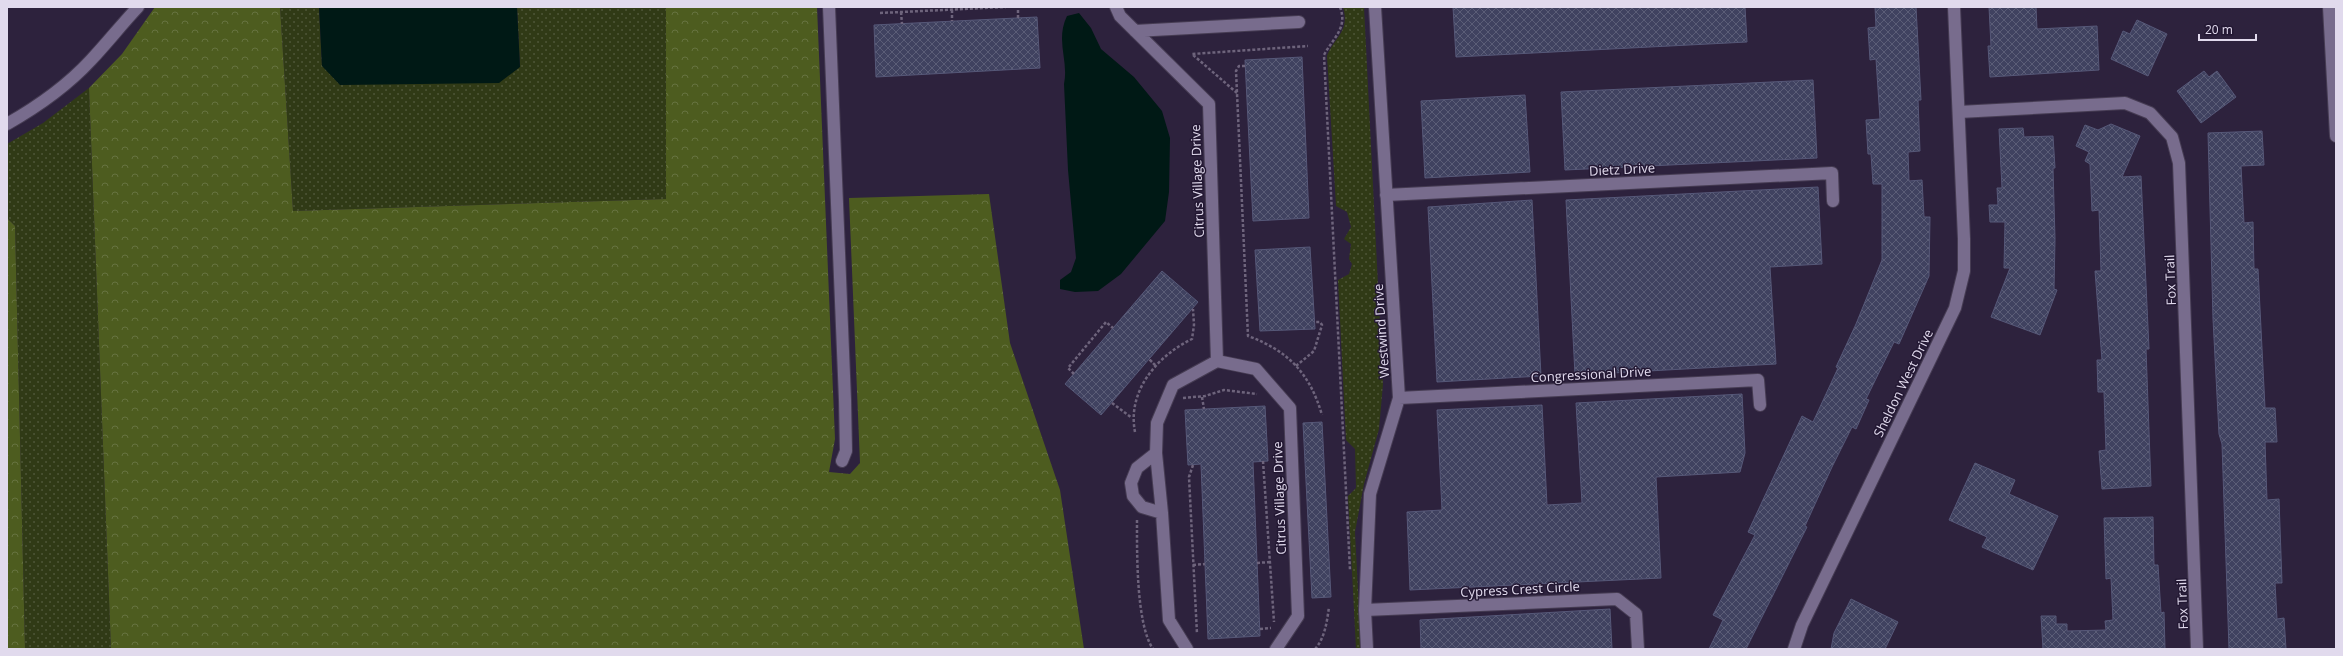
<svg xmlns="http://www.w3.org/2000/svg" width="2343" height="656" font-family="'Open Sans',sans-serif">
<defs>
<pattern id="grass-dots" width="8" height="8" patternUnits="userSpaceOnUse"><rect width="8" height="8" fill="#303a16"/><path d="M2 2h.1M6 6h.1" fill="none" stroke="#4e5638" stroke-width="1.8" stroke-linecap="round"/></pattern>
<pattern id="forest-crowns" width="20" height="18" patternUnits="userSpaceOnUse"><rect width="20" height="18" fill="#4d5c1f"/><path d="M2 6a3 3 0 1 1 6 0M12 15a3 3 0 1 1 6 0" fill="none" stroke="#667340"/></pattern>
<pattern id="building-cross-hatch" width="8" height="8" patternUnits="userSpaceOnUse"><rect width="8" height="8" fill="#404260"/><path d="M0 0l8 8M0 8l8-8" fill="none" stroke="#5b5d77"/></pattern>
</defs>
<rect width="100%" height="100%" fill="#2d223d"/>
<path fill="url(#grass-dots)" d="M280,7h39l3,59 198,1 -3,-60h149v192l-373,12z
M1343,7h21l19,377 -4,45 -15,55 -9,48 6,117h-5l-8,-153 8,-8 -1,-39 -9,-9 -8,-160 11,-6 3,-10 -3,-5 2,-15 -7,-5 7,-12 -4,-15 -11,-6 -9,-150c8,-20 23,-24 16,-49z
M89,88l22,561h-86l-10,-423 -8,-8v-74l36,-21z"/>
<path fill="url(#forest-crowns)" d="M155,7h125l13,204 373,-12v-192h151l18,432 -6,33 21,2 10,-11 -11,-265 140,-4 21,149 50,147 24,159h-973l-22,-561 33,-34z
M7,218l8,8 10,423h-18z"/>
<path fill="#001915" d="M319,7h198l3,60 -21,16 -159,2 -18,-19z
M1079,13l12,15 10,21 33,28 28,34 8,27 -1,54 -4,29 -44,53 -23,17 -23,1 -15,-3v-9l11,-8 5,-14 -8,-88 -4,-86c5,-24 -9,-43 3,-68z"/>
<path fill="url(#building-cross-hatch)" stroke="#565878" d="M1453,7h292l2,35 -291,15z
M1875,7h41l5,93h-3l2,51 -12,1 1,29 13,-1 2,37h6l-1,59 -30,68 -5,-2 -28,57 3,1 -13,29 -4,-2 -20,40 -27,59 2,1 -61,122h-37l14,-29 -10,-5 42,-80 -7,-3 54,-116 11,6 25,-54 -2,-1 20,-43 26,-64v-76h-9l-2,-30h-3l-2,-34 14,-1 -4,-60 -6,1 -2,-32 8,-1z
M1989,7h47l1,22 60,-3 2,44 -109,7 -2,-31h3z
M1037,17l3,51 -164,9 -2,-52z
M2137,20l30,14 -19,42 -37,-17 12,-28 7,3z
M1302,57l7,161 -56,3 -8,-161z
M2204,71l5,6 8,-6 19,26 -35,26 -24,-32z
M1813,80l4,78 -252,12 -4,-78z
M1525,95l5,77 -105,6 -4,-77z
M2111,124l29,12 -18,41 19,-1 8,173h-3l5,137 -49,3 -3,-38 7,-1 -2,-58h-6l-1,-32h5l-7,-89h6l-2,-61 -7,1 -2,-47 -5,-3 4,-9 -13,-6 9,-21 13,5z
M2023,128l1,9 29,-1 2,32h-2l2,71 -1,50 3,1 -17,45 -49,-18 19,-49h-6l1,-46h-15l-1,-17h9l-1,-17h5l-3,-59z
M2262,131l2,34 -23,1 3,57 9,-1 1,47h4l7,139h10l2,34h-12l2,58 12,-1 3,84h-7l2,36 7,-1 2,31h-57l-7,-205 -3,-10 -6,-115 -5,-186z
M1818,187l4,77 -52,3 6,97 -201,11 -9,-175z
M1532,200l9,176 -104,6 -9,-175z
M1310,247l5,82 -55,2 -5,-81z
M1162,271l36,31 -97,113 -36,-31z
M1742,394l3,59 -5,19 -84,5 5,101 -251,12 -3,-78 35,-2 -5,-100 105,-5 5,100 35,-2 -6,-100z
M1265,406l3,55 -15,1 7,174 -52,3 -7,-175 -13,1 -3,-55z
M1322,422l9,175 -19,1 -9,-175z
M1975,463l40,17 -6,14 49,22 -25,54 -51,-23 5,-10 -38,-17z
M2153,517l1,48h4l3,48 3,-1 1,37h-122l-2,-33h15v8h11v7l39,-1 -1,-9 8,-1 -2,-42 -5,1 -2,-61z
M1851,599l47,23 -13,27h-54l3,-16z
M1610,609l2,40h-191l-1,-29z"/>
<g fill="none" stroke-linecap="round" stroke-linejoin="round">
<g stroke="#463c53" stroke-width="14">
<path id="minor" d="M829,7l16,393 1,51 -4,10
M1116,7l4,9 89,88 8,257
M2329,7l7,129
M1135,31l164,-9
M1959,112l166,-9 25,10 22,24 7,26 18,486
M7,124c30,-17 60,-38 84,-64 16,-17 31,-36 47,-53
M1386,195l446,-22 1,28
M1399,398l359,-18 2,25
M1156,453l-19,15 -6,15 2,13 9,11 20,6
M1365,610l252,-11 19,15 2,35
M1187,649l-18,-29 -7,-107 -6,-60 1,-30 16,-38 44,-24 39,8 34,39 8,208 -22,33
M1367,649l-2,-39 5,-116 29,-96 -24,-391
M1794,649l8,-24 153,-317 9,-37v-32l-10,-232"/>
</g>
<path stroke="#6e647c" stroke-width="2.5" stroke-dasharray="3 2" stroke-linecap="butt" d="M1340,7c8,21 -7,31 -16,48l26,515
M952,10v11
M901,12l1,12
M880,13l126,-6
M1018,18v-11
M1245,66h-6l-3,5 12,265c41,15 62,38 74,79
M1237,93l-45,-39 116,-8
M1152,362l-3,-3 6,6
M1296,366l18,-15 8,-26 -2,-3h-6
M1074,374l-6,-6 38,-46 7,6
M1202,397l2,12
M1183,398l22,-2 19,-6 33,4
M1112,403l20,15
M1135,432c-8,-41 22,-76 57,-93l2,-14 -1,-16
M1263,461l11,161
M1193,465l-4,12 8,157
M1137,520c0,32 -1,104 16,129
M1257,563l13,-1
M1193,565l12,-1
M1260,629l11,-1
M1315,649c10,-11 12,-28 14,-42"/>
<use href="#minor" stroke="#786c8d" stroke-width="12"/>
</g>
<g text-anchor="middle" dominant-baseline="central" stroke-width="3" stroke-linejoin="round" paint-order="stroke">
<g font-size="13" fill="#e1daed" stroke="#231833">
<text transform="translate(1622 169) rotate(-3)">Dietz Drive</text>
<text transform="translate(1197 181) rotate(-92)">Citrus Village Drive</text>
<text transform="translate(2170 280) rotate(-92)">Fox Trail</text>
<text transform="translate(1381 331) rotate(-94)">Westwind Drive</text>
<text transform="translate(1591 374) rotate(-3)">Congressional Drive</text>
<text transform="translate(1903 383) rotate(-64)">Sheldon West Drive</text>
<text transform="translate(1279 498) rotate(-92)">Citrus Village Drive</text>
<text transform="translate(1520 589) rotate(-3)">Cypress Crest Circle</text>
<text transform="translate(2182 604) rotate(-92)">Fox Trail</text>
</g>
</g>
<rect width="2343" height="656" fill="none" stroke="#e1daed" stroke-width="16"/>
<path d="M2199 34v6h57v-6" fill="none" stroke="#e1daed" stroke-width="2"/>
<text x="2205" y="34" font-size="12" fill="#e1daed" stroke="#231833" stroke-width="3" paint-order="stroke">20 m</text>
</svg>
